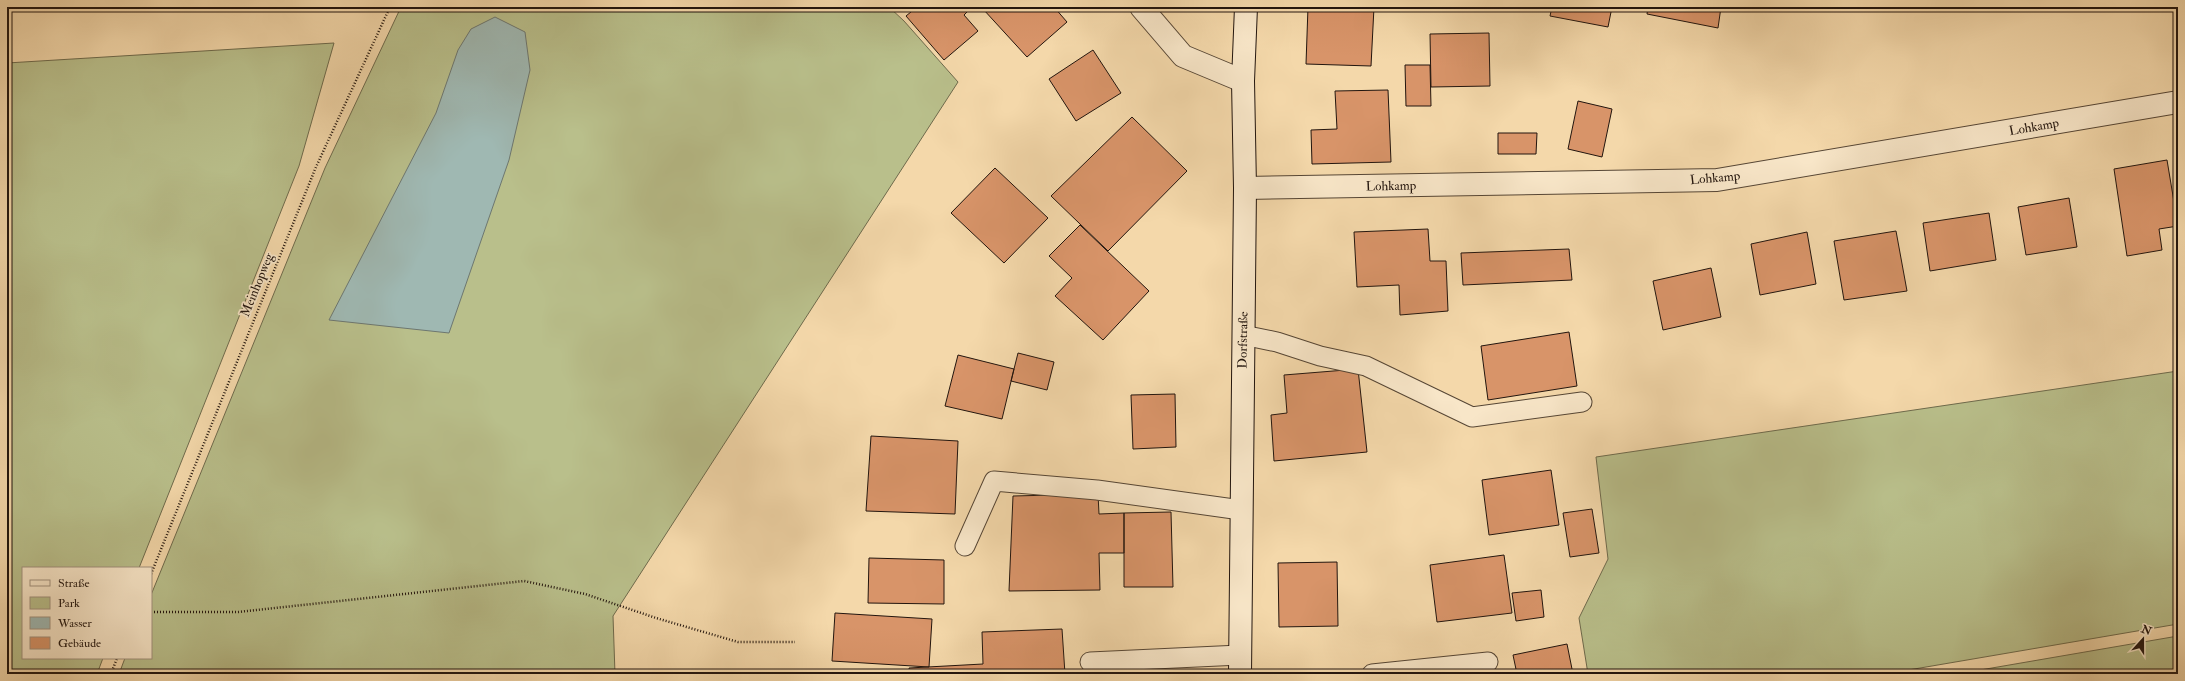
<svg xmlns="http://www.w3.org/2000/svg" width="2185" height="681" font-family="'IM FELL Double Pica',serif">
<rect width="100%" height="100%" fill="#f4d8aa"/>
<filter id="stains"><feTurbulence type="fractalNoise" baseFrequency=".005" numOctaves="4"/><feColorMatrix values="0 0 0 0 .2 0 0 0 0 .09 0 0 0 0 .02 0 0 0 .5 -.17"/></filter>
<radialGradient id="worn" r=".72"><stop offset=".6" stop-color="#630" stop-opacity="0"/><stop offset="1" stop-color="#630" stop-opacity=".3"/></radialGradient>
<path fill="#b9bf8b" stroke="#6e6a4c" d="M401,7h488l15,14 54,61 -345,534 2,58h-496l6,-16h26v-63l174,-427z
M334,43l-35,123 -160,402h-116v90h80l-6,16h-90v-611z
M2178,371v253l-293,50h-297l-9,-56 29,-59 -12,-102z
M2178,636v38h-221z"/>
<path fill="#9fb8b2" stroke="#6d7770" d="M495,17l30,15 5,38 -21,90 -60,173 -120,-13 107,-207 22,-63 13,-21z"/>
<path fill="#d89469" stroke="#22150e" d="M917,7h55l-8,8 14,16 -34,29 -38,-44z
M985,7h69l13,15 -40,35 -44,-48z
M1308,7h66l-3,59 -65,-2z
M1552,7h60l-4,20 -58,-11z
M1648,7h73l-3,21 -71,-14z
M1489,33l1,53 -59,1 -1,-53z
M1093,50l28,43 -45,28 -27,-42z
M1405,65h25l1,41h-25z
M1388,90l3,72 -79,2 -1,-34 26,-1 -2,-38z
M1578,101l34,8 -10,48 -34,-8z
M1132,117l55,54 -79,80 -57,-55z
M1498,133h39l-1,21h-38z
M2167,160l11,66 -19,3 3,21 -35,6 -13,-87z
M995,168l53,50 -44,45 -53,-50z
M2069,198l8,49 -51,8 -8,-48z
M1989,213l7,47 -66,11 -7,-48z
M1080,225l69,66 -46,49 -48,-44 17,-18 -23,-22z
M1428,229l2,32h16l2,50 -48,4 -1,-30 -42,2 -3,-55z
M1896,231l11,60 -63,9 -10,-59z
M1807,232l9,52 -56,11 -9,-51z
M1569,249l3,31 -109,5 -2,-32z
M1711,268l10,49 -58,13 -10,-49z
M1569,332l8,54 -89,14 -7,-54z
M1018,353l36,9 -7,28 -36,-9z
M958,355l56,14 -12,50 -57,-13z
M1358,369l9,83 -93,9 -3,-46 16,-2 -3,-38z
M1175,394l1,53 -43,2 -2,-54z
M871,436l87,5 -3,73 -89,-3z
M1551,470l8,55 -70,10 -7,-55z
M1098,494l1,20 25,-1v40h-25l1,37 -91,1 4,-95z
M1592,509l7,44 -29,4 -7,-44z
M1171,512l2,75h-49v-74z
M1504,555l8,58 -75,9 -7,-57z
M869,558l75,2v44l-76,-1z
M1337,562l1,64 -59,1 -1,-64z
M1541,590l3,27 -28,4 -4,-28z
M835,613l97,6 -3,48 -97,-6z
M1062,629l3,45h-155l-1,-6 74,-4 -1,-32z
M1567,644l6,30h-56l-4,-19z"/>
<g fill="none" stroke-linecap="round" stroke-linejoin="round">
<g stroke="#564635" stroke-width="21">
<path id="lane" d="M1243,335l34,7 43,14 46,10 106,51 110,-15
M965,546l29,-65 103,9 144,20
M1090,662l150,-7
M1372,674l116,-12"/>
</g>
<g stroke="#564635" stroke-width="24">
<path id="street" d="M1141,7l42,49 60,25
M1245,188l472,-8 461,-78"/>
</g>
<g stroke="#22150e" stroke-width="24">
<path id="secondary" d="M1240,674l5,-486 -2,-107 3,-74"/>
</g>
<path stroke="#22150e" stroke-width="2.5" stroke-dasharray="1 2" stroke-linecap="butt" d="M151,574l165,-407 74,-160
M151,612h87l286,-31 61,13 71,24 82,24h57
M111,674l6,-16"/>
<use href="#lane" stroke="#f8e6c8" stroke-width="19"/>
<use href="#street" stroke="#f8e6c8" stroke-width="22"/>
<use href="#secondary" stroke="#f8e6c8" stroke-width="22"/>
</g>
<g text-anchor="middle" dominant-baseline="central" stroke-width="3.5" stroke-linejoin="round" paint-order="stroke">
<g font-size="13" fill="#22150e" stroke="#f8e6c8">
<text transform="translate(2034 127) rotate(-10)">Lohkamp</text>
<text transform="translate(1715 178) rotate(-5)">Lohkamp</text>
<text transform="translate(1391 186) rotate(-1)">Lohkamp</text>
<text transform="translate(257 285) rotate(-68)">Meinhopweg</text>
<text transform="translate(1243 340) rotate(-89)">Dorfstraße</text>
</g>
</g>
<rect width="2185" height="681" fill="none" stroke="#f4d8aa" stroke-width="24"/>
<rect x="8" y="8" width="2169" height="665" fill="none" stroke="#22150e" stroke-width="2"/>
<rect x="12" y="12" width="2161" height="657" fill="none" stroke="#22150e"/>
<rect x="22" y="567" width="130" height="92" fill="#f8e6c8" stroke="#a2927e"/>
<rect x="30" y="580" width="20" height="6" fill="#f8e6c8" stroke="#a2927e"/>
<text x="58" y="587" font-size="12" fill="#22150e">Straße</text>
<rect x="30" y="597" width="20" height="12" fill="#b9bf8b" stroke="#a2927e"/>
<text x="58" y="607" font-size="12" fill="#22150e">Park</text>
<rect x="30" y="617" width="20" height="12" fill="#9fb8b2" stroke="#a2927e"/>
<text x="58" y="627" font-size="12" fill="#22150e">Wasser</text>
<rect x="30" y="637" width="20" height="12" fill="#d89469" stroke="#a2927e"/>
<text x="58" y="647" font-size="12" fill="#22150e">Gebäude</text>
<g transform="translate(2143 639) rotate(21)" stroke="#f8e6c8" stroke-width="3" paint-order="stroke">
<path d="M0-3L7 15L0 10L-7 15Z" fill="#22150e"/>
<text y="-6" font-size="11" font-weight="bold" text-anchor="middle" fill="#22150e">N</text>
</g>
<rect width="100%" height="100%" filter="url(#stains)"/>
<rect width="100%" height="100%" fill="url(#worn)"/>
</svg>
